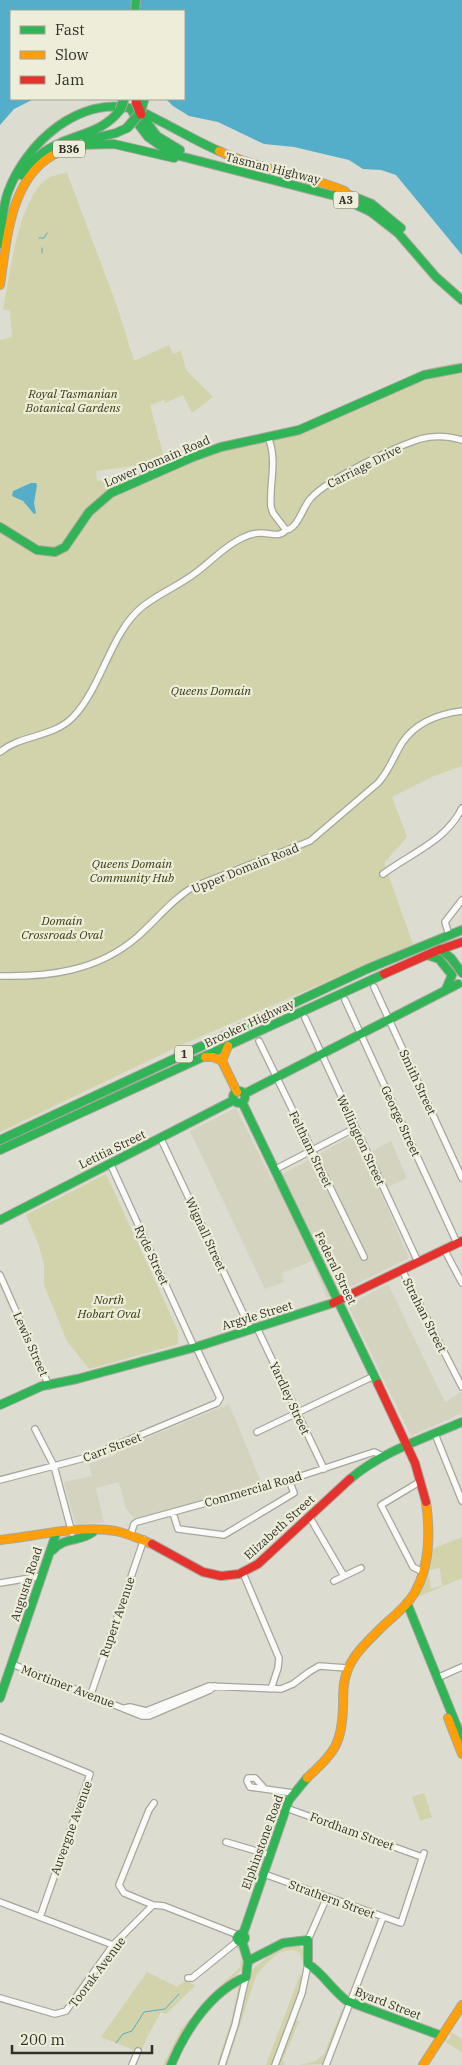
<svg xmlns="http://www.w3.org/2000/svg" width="462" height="2065" font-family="'IBM Plex Serif',serif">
<rect width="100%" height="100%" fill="#dcdcd0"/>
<path fill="#d3d3c0" d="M236,1108l36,72 80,-44 10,21 29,-16 16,37 -27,13 29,67 -82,40 -15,-37 -30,12 2,9 -19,7 -75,-158z
M388,1284l57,118 17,-11v22l-51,23 -63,-131z
M229,1404l33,80 -127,35 -9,-10 -7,-27 -23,6 8,34 -28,3 -12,-43 28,-6 -3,-13 24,-7 8,-7z"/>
<path fill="#d2d2ab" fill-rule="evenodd" d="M67,173l51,136 16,52 35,-16 4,9 8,-3 5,19 27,27 -21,16 -9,-18 -18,8 -1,-3 -14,5 15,56 60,-19 79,-17 126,-57 32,-6v404l-28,10 -42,21 15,40 -23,26 29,81 -234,102 -179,86v-792l12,-3 -2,-27h-7c7,-36 14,-102 40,-128 6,-6 16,-8 24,-9zM163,462l-19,10 -47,9 -1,-10z
M106,1174l72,157v13l-89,25 -22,-28 -23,-56v-21l-6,-21 -12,-28z
M462,1537v41l-44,19 9,-24h2l2,16 11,-3 -2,-18 -12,2 2,-20z
M424,1793l8,24 -12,4 -8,-24z
M236,1944c7,6 11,16 7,24l-57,60 -19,37h-4l18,-36 24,-28 35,-34 1,-11 -2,-7 -6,-2z
M292,1944c10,0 12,7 13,15l-3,2 -2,-8c-16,-11 -35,11 -44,23l-29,89h-3l17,-51 10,-43 19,-17z
M147,1972l30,15 9,-7 9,6 -29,28 -5,-2 -14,25 -11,28h-2l2,-14 -35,-14z
M300,1975l4,1 -3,12 -29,77h-6z
M239,1984l3,2 -3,18 -19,61h-3l15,-47z
M342,2009l2,1 -22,54 -22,1 16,-4 8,-7z
M294,2020l5,1 -16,39 1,5h-7z
M450,2032l12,7v13l-18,-11 7,-3z"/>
<path fill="#54aeca" d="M0,0h462v255l-66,-80 -15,-5 -18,-1 -14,-9 -55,-13 -30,-3 -46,-22 -29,-6 -16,-10 -7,-7h18v-88h-173v88h23l-20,10 -14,16z
M31,483h5l1,2 -3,18 2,10 -2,1 -11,-13 -11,-5 1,-5z"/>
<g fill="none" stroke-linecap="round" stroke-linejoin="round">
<path stroke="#54aeca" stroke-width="1" d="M39,238h5l3,-5
M42,253v-5
M116,2043l7,-9 9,-3 12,-19 21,-3 14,-15"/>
<g stroke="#a6a69d" stroke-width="8">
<path id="street" d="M286,530c12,-1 17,-24 25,-32 17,-19 84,-51 109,-59 14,-4 28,-3 42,1
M0,752c22,-18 54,-14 74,-36 28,-30 37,-84 68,-109 16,-13 36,-21 52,-33 17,-12 29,-27 48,-36 6,-3 12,-5 19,-5 9,0 18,5 25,-3l-13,-17 -2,-6c-2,-25 7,-46 -3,-70
M383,874c28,-21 63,-33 79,-66
M449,935l-4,-13 17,-22
M0,976c49,1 97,-5 136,-38 20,-17 35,-38 57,-51l117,-46 68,-58c11,-12 16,-27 24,-40 14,-21 36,-29 60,-32
M374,987l88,191
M345,1000l112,243
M305,1018l113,244
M259,1041l105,216
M161,1139l90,191
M110,1163l84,184
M274,1170l81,-42
M444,1249l18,34
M402,1270l60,117
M0,1275l49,111
M257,1328l67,141
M35,1429l19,37 18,67
M257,1432l117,-56
M435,1434l27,67
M0,1480l88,-23 129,-54 3,-5 -24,-51
M421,1481l-40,24 32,62 10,5
M173,1513l5,16 46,6 70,-42 -5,-13
M309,1516l35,60
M131,1534l3,-10 3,-2 152,-42 85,-28 9,4
M243,1573l36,85 -1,10 -7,21
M334,1581l27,-13
M0,1583l42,-7
M12,1664l130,52h7l61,-26 5,-4
M437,1678l25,-11
M91,1694l53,-155
M125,1708l5,-1 16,4 63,-25 72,3 12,-5 16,-12 10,-6 28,2
M0,1737l90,37 -50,143
M264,1788l-9,-10h-7l-1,3 3,6 43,6
M286,1808l136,49
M226,1842l44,13
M264,1874l137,49 23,-70
M0,1902l113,43
M153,1905l-29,-12 -5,-8 30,-75 5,-7
M308,1940l19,-43
M188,1978h4l47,-38
M0,1998l55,16 11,-3 47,-66 40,-40 11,1 74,29
M132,2065l6,-14
M222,2065l13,-40 11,-48
M275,2065l27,-72 6,-29
M326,2065l57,-148"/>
</g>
<g stroke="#a6a69d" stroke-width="10">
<path id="fast" d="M135,11l1,-11
M132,111l7,14 9,12 24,17 167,43 32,15 27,21 38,44 26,23
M141,114l16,22 23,14
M86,140l30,-7 11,-5
M59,152l22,-7 33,-1 60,14
M21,175c10,-14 23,-25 39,-32 22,-10 44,-12 60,-33
M337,190l35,14 29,24
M0,244c2,-17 2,-36 8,-52 18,-49 71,-97 126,-83 8,2 16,7 24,11 20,10 40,22 61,31
M0,527l37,23 18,2 10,-5 24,-35 22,-19 82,-36 28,-10 78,-17 125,-55 38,-7
M440,949l11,9 11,15
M427,955l12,4 13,16 -6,14
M233 1097a6 6 0 1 1 12 0a6 6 0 1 1-12 0Z
M244,1094l214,-110
M242,1102l136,282
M0,1140l367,-171 95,-39
M0,1150l384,-176
M0,1220l234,-120
M0,1405l42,-19 35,-7 119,-32 137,-44
M350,1479c33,-28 73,-40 112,-57
M53,1550c11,-13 27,-8 40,-18
M407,1603l55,136
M0,1698l56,-164
M243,1934l46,-134 18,-22
M237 1938a4 4 0 1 1 8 0a4 4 0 1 1-8 0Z
M248,1961l35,-18 25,-3v24c15,9 24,26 39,37l95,35
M171,2065c14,-34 40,-74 75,-88l2,-16 -6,-20"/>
</g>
<g stroke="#a6a69d" stroke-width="10">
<path id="slow" d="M219,151c40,19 85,23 126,40
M0,285c7,-46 10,-111 59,-133
M205,1057h8l9,4 6,-15
M222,1061l15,31
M0,1540c36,-4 80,-15 116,-9 13,3 24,8 36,13
M448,1718l14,36
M307,1778c26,-25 35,-32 36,-71 0,-13 0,-26 5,-38 7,-17 23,-31 36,-44 11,-10 24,-20 31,-33 15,-26 15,-62 11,-90
M423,2065l39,-60"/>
</g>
<g stroke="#a6a69d" stroke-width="10">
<path id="jam" d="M384,974l52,-23 26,-9
M333,1303l129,-62
M378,1384l37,79 11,39
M152,1544l51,28 18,4 18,-2 19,-10 92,-85"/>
</g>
<use href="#street" stroke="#fafaf8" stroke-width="5.5"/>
<use href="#fast" stroke="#30b455" stroke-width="8"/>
<use href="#slow" stroke="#ff9f0a" stroke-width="8"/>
<use href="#jam" stroke="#e5322d" stroke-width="8"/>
<g stroke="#a6a69d" stroke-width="11" stroke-linecap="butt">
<path id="fast-bridge" d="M120,110l4,-11
M127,128l13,-15 4,-14"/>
</g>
<g stroke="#a6a69d" stroke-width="11" stroke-linecap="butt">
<path id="jam-bridge" d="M136,102l5,12"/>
</g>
<use href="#fast-bridge" stroke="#30b455" stroke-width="9"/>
<use href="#jam-bridge" stroke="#e5322d" stroke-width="9"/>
</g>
<g text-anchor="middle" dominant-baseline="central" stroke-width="4.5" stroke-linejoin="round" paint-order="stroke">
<g fill="#ededd9" stroke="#69695e" stroke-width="1">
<rect x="53" y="140.5" width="32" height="17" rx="4"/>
<rect x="333.5" y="191.5" width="25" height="17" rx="4"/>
<rect x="175" y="1045.5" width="18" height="17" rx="4"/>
</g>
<g font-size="11" font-weight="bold" fill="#313129">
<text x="69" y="149">B36</text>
<text x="346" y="200">A3</text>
<text x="184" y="1054">1</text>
</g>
<g font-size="12" fill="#313129" stroke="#ededd9">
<text transform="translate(273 168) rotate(14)">Tasman Highway</text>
<text transform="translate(157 461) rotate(-23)">Lower Domain Road</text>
<text transform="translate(364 466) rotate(-27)">Carriage Drive</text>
<text transform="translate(245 868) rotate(-22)">Upper Domain Road</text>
<text transform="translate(249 1023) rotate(-25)">Brooker Highway</text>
<text transform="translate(418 1082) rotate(65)">Smith Street</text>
<text transform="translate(401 1121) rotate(65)">George Street</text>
<text transform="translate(361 1140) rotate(65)">Wellington Street</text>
<text transform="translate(112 1149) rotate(-26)">Letitia Street</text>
<text transform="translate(311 1149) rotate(64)">Feltham Street</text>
<text transform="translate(206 1234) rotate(65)">Wignall Street</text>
<text transform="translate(152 1255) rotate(65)">Ryde Street</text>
<text transform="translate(336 1268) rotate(64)">Federal Street</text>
<text transform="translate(257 1315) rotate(-17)">Argyle Street</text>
<text transform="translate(425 1315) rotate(63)">Strahan Street</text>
<text transform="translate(31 1344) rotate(66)">Lewis Street</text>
<text transform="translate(290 1398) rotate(65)">Yardley Street</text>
<text transform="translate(112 1447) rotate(-21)">Carr Street</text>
<text transform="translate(253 1489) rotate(-16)">Commercial Road</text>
<text transform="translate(279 1527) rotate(-42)">Elizabeth Street</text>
<text transform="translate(26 1584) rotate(-72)">Augusta Road</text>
<text transform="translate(117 1617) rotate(-71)">Rupert Avenue</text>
<text transform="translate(68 1686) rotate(21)">Mortimer Avenue</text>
<text transform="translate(71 1828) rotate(-70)">Auvergne Avenue</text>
<text transform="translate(352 1831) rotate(20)">Fordham Street</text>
<text transform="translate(262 1842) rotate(-70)">Elphinstone Road</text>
<text transform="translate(332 1899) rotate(20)">Strathern Street</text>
<text transform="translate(97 1972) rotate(-53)">Toorak Avenue</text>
<text transform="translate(388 2003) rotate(21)">Byard Street</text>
</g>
<g font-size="12" font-style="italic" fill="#3a380e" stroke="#ededd9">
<text x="73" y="393">Royal Tasmanian<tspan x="73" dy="14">Botanical Gardens</tspan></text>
<text x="211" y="690">Queens Domain</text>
<text x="132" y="863">Queens Domain<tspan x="132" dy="14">Community Hub</tspan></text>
<text x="62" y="920">Domain<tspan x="62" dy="14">Crossroads Oval</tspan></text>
<text x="109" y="1299">North<tspan x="109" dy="14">Hobart Oval</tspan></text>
</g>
</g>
<rect x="10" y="10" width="175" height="90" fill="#ededd9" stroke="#a2a293"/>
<rect x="20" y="26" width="25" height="8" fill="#30b455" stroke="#a2a293"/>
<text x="55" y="35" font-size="15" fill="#313129">Fast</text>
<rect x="20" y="51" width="25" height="8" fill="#ff9f0a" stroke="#a2a293"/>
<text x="55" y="60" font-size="15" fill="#313129">Slow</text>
<rect x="20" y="76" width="25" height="8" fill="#e5322d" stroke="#a2a293"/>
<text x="55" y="85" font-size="15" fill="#313129">Jam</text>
<path d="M12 2045v8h140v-8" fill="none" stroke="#313129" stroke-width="2.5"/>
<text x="20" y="2045" font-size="15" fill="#313129" stroke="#ededd9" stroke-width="4" paint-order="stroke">200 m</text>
</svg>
